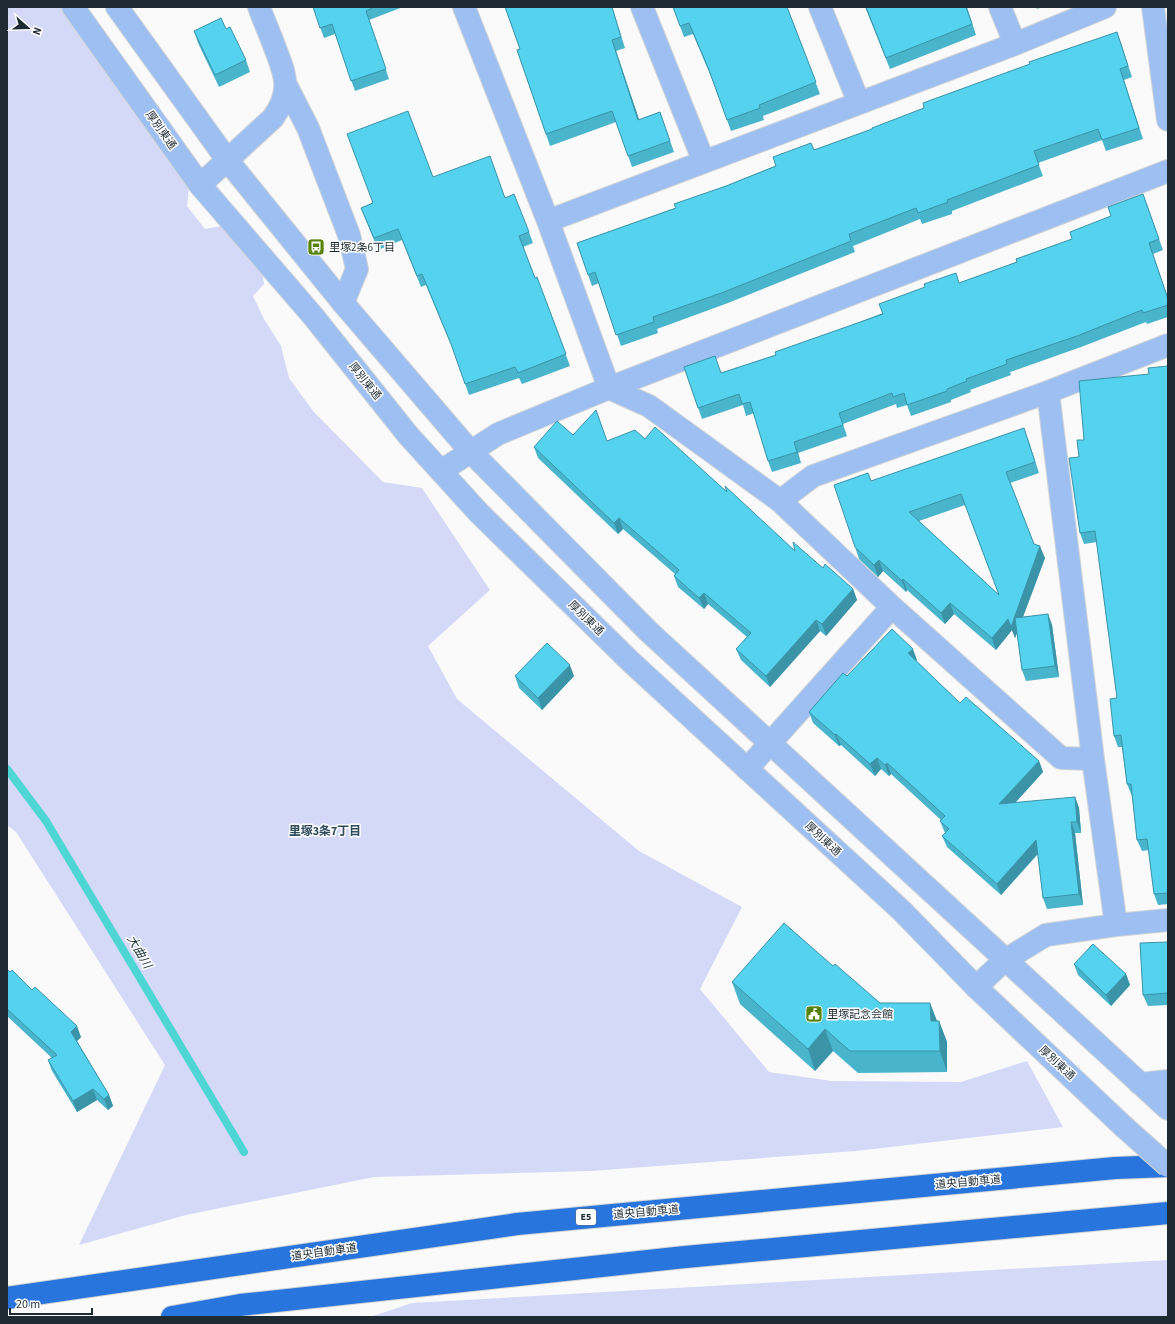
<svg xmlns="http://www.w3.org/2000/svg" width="1175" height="1324" font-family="'Source Sans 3','Noto Sans JP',sans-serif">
<rect width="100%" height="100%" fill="#fafafa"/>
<path fill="#d5d9f8" d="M7,7h57l126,172 -3,27 18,23 16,-3 41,45 2,13 -11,12 11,23 17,27 8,32 24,33 70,71 39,6 68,102 -62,56 29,53 182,152 103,56 -42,82 69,83 63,9 129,1 66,-21 36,66 -207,24 -265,20 -217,6 -188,38 -107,30 86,-180 -149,-233 -9,-7z
M1168,1260v57h-798l42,-14z"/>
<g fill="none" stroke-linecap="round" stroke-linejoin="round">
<path stroke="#4ed6d4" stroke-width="8" d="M7,769l39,52 198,331"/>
<g stroke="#d2d5d6" stroke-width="24">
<path id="minor" d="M464,7l84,214 61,167 40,18 131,95 112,106 169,151 32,1
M642,7l62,155
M820,7l39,96
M1000,7l15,37
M1153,7l15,113
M286,85l22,43 41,107 8,34 -14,34
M200,185l73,-67c19,-27 13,-42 2,-70 -5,-14 -11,-27 -16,-41
M548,221l467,-177 90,-37
M1048,392l45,367 23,166
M441,471l57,-37 111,-46 559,-217
M780,501l33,-25 235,-84 120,-47
M747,769l145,-162
M976,987l29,-27 41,-25 70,-10 52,-5"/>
</g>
<g stroke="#d2d5d6" stroke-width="24">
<path id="tertiary" d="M73,7l127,178 113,131 95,119 71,78 152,149 271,249 74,76 147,139
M117,7l111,154 115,142 127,148 178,180 520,478
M1140,1084l28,-3"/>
</g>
<g stroke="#d2d5d6" stroke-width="24">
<path id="motorway" d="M7,1298l510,-74 598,-56 53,-2
M172,1317l68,-12 445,-48 483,-44"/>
</g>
<use href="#minor" stroke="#9ebff1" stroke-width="22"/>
<use href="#tertiary" stroke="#9ebff1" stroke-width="22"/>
<use href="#motorway" stroke="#2875dd" stroke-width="22"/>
<g stroke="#d2d5d6" stroke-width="24" stroke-linecap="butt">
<path id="tertiary-bridge" d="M1123,1126l45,40"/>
</g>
<use href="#tertiary-bridge" stroke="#9ebff1" stroke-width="22"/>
</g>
<path fill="#48b5cd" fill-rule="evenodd" d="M313,7h90l-34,13 20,59 -34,12 -20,-57 -11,4z
M505,7h107l13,41 -9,3 23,69 21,-8 14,40 -42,15 -16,-45 -66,24 -33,-96 3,-1z
M673,7h114l33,87 -57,22 1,4 -33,11 -19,-52 -19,-45 -9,3z
M865,7h102l9,28 -86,34z
M1036,7h6l-5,2z
M194,31l52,29 4,12 -31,15 -21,-44z
M1121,43l11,34 -8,3 19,59 -37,12 -4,-11 -64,23 5,13 -91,35v3l-30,10 -2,-5 -67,27 2,6 -127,51 -71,26 1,4 -37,13 -22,-63 -7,3 -15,-43 99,-35 50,-22 88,-36z
M433,177l72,21 24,34 4,11 -10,4 12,31 2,-1 33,89 -48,18 -3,-6 -50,17 -15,-43 -28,-67 -5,2 -19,-47 -24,10 -17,-42z
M1143,194l20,56 -10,4 15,44v19l-21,7 -1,-2 -65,25 -71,25 1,3 -41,15 1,2 -20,8v2l-40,14 -4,-11 -10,3 -1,-4 -53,20 4,12 -49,17 3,10 -29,9 -4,-11 -14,-48 -8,3 -3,-11 -41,14 -18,-52 38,6 54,-18 183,-72 58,-21 55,-23 39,-23z
M1168,366v538l-10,1 -4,-11 -5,-44 -7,1 -5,-11 -5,-45v1l-5,-12 -5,-37h-4l-4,-11 3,-38 -20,-156 -13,2 -4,-11 -1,-76 5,-17 65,-66z
M573,435l34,6 38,-2 82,53 68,59 28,17 30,21 4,11 -31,36 -6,-5 -50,56 -29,-27 -5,-11 11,-12 -39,-33 -4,5 -26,-22 -4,-11 1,-2 -52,-45 -5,5 -80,-76 -4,-11z
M1028,439l11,34 -29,10 24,61 11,14 -22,59 25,-3 4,11 7,52 -33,4 -4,-11 -5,-37 -2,5 -3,-8 -16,20 -42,-36 -9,10 -38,-34 -1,2 -23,-21 -5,6 -19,-18 -4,-12 16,-66zM965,505l34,90 -80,-74z
M917,660l-1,1 44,42 79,58 4,11 -28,31 60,-6 4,11 2,25h-6l8,72 -36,4 -4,-11 -5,-44 -37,41 -54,-48 -5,-11 3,-3 -5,-12 1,-1 -50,-46 -2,2 -8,-7 -6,7 -34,-31 -2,1 -26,-23 -4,-11 38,-36z
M515,676h59l-32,34 -23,-22z
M1168,942v63l-20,1 -5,-11z
M1074,964l52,10 4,11 -19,21 -33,-31z
M833,966l47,37h50l7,18h2l8,21v30l-89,1 -25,-22 -18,20 -75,-67 -8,-22z
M7,969l74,68 -4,4 32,54 4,11 -5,4 -11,-10 -20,12 -25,-41 -4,-11 4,-2 -45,-42z"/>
<path fill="#3b93a7" d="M612,40l4,11 27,80 -5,-11z
M794,442l4,11 3,10 -4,-11z
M619,518l4,11 -5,5 -4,-11z
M1040,546l5,12 -30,80 -4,-11z
M879,560l4,11 -5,6 -4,-12z
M903,579l4,11 -1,2 -4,-11z
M853,589l4,11 -31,36 -4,-12z
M704,593l4,11 -4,5 -5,-11z
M950,603l4,11 -9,10 -4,-11z
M1048,614l4,11 7,52 -4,-11z
M1008,619l4,11 -16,20 -4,-12z
M816,620l4,11 -50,56 -4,-11z
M913,649l4,11 -5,5 -4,-12z
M570,665l4,11 -32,34 -4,-12z
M836,734l5,11 -2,1 -4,-11z
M877,758l4,11 -6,7 -5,-12z
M1039,761l4,11 -40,44 -4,-12z
M887,763l4,11 -2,2 -4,-11z
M1075,797l4,11 2,25 -4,-11z
M1071,822l4,11 8,72 -4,-11z
M1036,840l4,11 -39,44 -4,-11z
M1126,974l4,11 -19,21 -5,-11z
M930,1003l8,21 -7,-3z
M939,1021l8,21v30l-7,-21z
M77,1026l4,11 -6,6 -4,-11z
M825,1029l8,22 -18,20 -7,-22z
M93,1089l4,11 -20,12 -4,-11z
M109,1095l4,11 -5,4 -4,-11z"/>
<path fill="#54d2ee" stroke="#3b93a7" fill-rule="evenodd" d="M313,7h62l-9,4 20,58 -35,12 -19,-57 -12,4z
M505,7h107l9,30 -9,3 26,80 22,-8 10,29 -42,15 -16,-45 -66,23 -29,-84 3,-1z
M673,7h114l29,75 -57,23 1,3 -33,12 -18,-50 -20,-47 -9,3z
M866,7h100l6,17 -86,34z
M221,18l5,11 4,-2 16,33 -31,15 -21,-44z
M1117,32l11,34 -8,3 19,59 -37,12 -4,-11 -64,22 5,14 -92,35 1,2 -30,11 -2,-5 -67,26 2,7 -127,51 -71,25 1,5 -38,13 -21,-63 -7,3 -11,-32 99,-35 -2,-4 52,-18 50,-20 -3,-9 38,-14 3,7 58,-21v-1l52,-20 -1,-5 107,-39 -1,-2z
M408,111l25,66 57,-21 15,42 9,-4 15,38 -10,4 16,42 2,-1 29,77 -48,19 -3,-6 -50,17 -14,-40 -29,-70 -5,2 -19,-47 -24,9 -13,-30 12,-5 -26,-69z
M1143,194l16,45 -10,4 19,56v6l-25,8 -1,-3 -65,26 -71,24 1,4 -41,15 1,2 -20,8v2l-40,14 -3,-12 -11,4 -1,-4 -53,20 4,12 -49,17 3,10 -29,9 -18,-59 -8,2 -3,-10 -41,14 -14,-41 31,-11 6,17 55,-18 -1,-3 108,-38 -4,-10 46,-17 -1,-3 32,-11 3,10 58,-21 -1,-3 56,-20 -2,-7 41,-16 -3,-9z
M1168,366v527l-14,1 -7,-55 -10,1 -6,-56h-4l-6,-49 -7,1 -4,-37 7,-1 -22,-167 -15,2 -11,-75 10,-1 -2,-17h7l-5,-59 70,-7 -1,-6z
M596,410l11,31 28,-11 10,9 10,-12 72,65 -2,-6 70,65 -2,-9 30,26 2,-4 28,25 -31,35 -6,-4 -50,56 -30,-27 15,-16 -47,-40 -5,5 -25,-22 5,-6 -60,-52 -5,5 -80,-76 23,-26 16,14z
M1024,428l11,34 -29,10 28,72 6,2 -29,81 -3,-8 -16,19 -42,-35 -9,10 -38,-34 -1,2 -23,-21 -5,5 -19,-18 -21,-62 34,-12 3,8zM961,494l38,101 -90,-83z
M1048,614l7,52 -33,4 -7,-52z
M892,629l21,20 -5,4 52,50 6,-6 73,64 -40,43 76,-7 2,25h-6l8,72 -36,4 -7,-58 -39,44 -55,-48 7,-7 -9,-8 5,-5 -58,-53 -2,2 -8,-7 -7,6 -34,-30 -1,1 -26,-23 34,-39 4,3z
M547,643l23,22 -32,33 -23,-22z
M784,923l49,43 2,-2 45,39h50l1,18h8l1,30h-90l-25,-22 -17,20 -76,-67z
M1168,942v51l-25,2 -3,-52z
M1093,944l33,30 -20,21 -32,-31z
M7,969l3,3 2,-2 20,20 3,-3 42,39 -6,6 38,63 -5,4 -11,-10 -20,12 -25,-41 9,-5 -50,-46z"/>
<defs>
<g id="bus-square" transform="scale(0.9)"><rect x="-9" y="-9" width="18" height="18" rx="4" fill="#57820b" stroke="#fff"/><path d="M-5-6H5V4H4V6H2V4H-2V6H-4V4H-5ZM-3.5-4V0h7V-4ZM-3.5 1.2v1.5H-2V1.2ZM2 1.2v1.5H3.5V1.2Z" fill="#fff"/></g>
<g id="civic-square" transform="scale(0.9)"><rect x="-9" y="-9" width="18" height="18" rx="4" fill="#57820b" stroke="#fff"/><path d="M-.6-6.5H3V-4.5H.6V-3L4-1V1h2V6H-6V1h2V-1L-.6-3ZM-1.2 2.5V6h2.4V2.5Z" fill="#fff"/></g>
</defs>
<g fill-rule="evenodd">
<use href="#bus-square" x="316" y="247"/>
<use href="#civic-square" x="814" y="1014"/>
</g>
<g text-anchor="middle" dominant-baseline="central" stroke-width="3" stroke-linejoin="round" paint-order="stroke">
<rect fill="#fff" stroke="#626b70" stroke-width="1" x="576" y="1209" width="20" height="16" rx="3"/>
<g font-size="10" font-weight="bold" fill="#1e2b33">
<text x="586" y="1217">E5</text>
</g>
<g font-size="11" fill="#1e2b33" stroke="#fff">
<text transform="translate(161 130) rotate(55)">厚別東通</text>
<text transform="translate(365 381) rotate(51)">厚別東通</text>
<text transform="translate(586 618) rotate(44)">厚別東通</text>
<text transform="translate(823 839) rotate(43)">厚別東通</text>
<text transform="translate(1057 1063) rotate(43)">厚別東通</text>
<text transform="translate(968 1182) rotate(-5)">道央自動車道</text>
<text transform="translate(646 1212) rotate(-5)">道央自動車道</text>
<text transform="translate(324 1252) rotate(-8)">道央自動車道</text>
</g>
<g font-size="11" fill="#1e2b33" stroke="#fff" text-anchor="start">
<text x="329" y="247">里塚2条6丁目</text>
<text x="827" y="1014">里塚記念会館</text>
</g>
<g font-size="12" font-weight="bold" fill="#304c5d" stroke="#fff">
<text x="325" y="831">里塚3条7丁目</text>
</g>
<g font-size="12" font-style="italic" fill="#203837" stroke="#fff">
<text transform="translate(139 952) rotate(59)">大曲川</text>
</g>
</g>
<rect width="1175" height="1324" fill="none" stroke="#1e2b33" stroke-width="16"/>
<g transform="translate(28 28) rotate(110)" stroke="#ffffff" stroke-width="3" paint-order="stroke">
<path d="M0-3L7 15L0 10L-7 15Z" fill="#1e2b33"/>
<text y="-6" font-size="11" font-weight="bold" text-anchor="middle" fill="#1e2b33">N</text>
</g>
<path d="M10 1308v6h82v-6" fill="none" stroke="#1e2b33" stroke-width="2"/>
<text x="16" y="1308" font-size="12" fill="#1e2b33" stroke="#ffffff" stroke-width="3" paint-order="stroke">20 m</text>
</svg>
